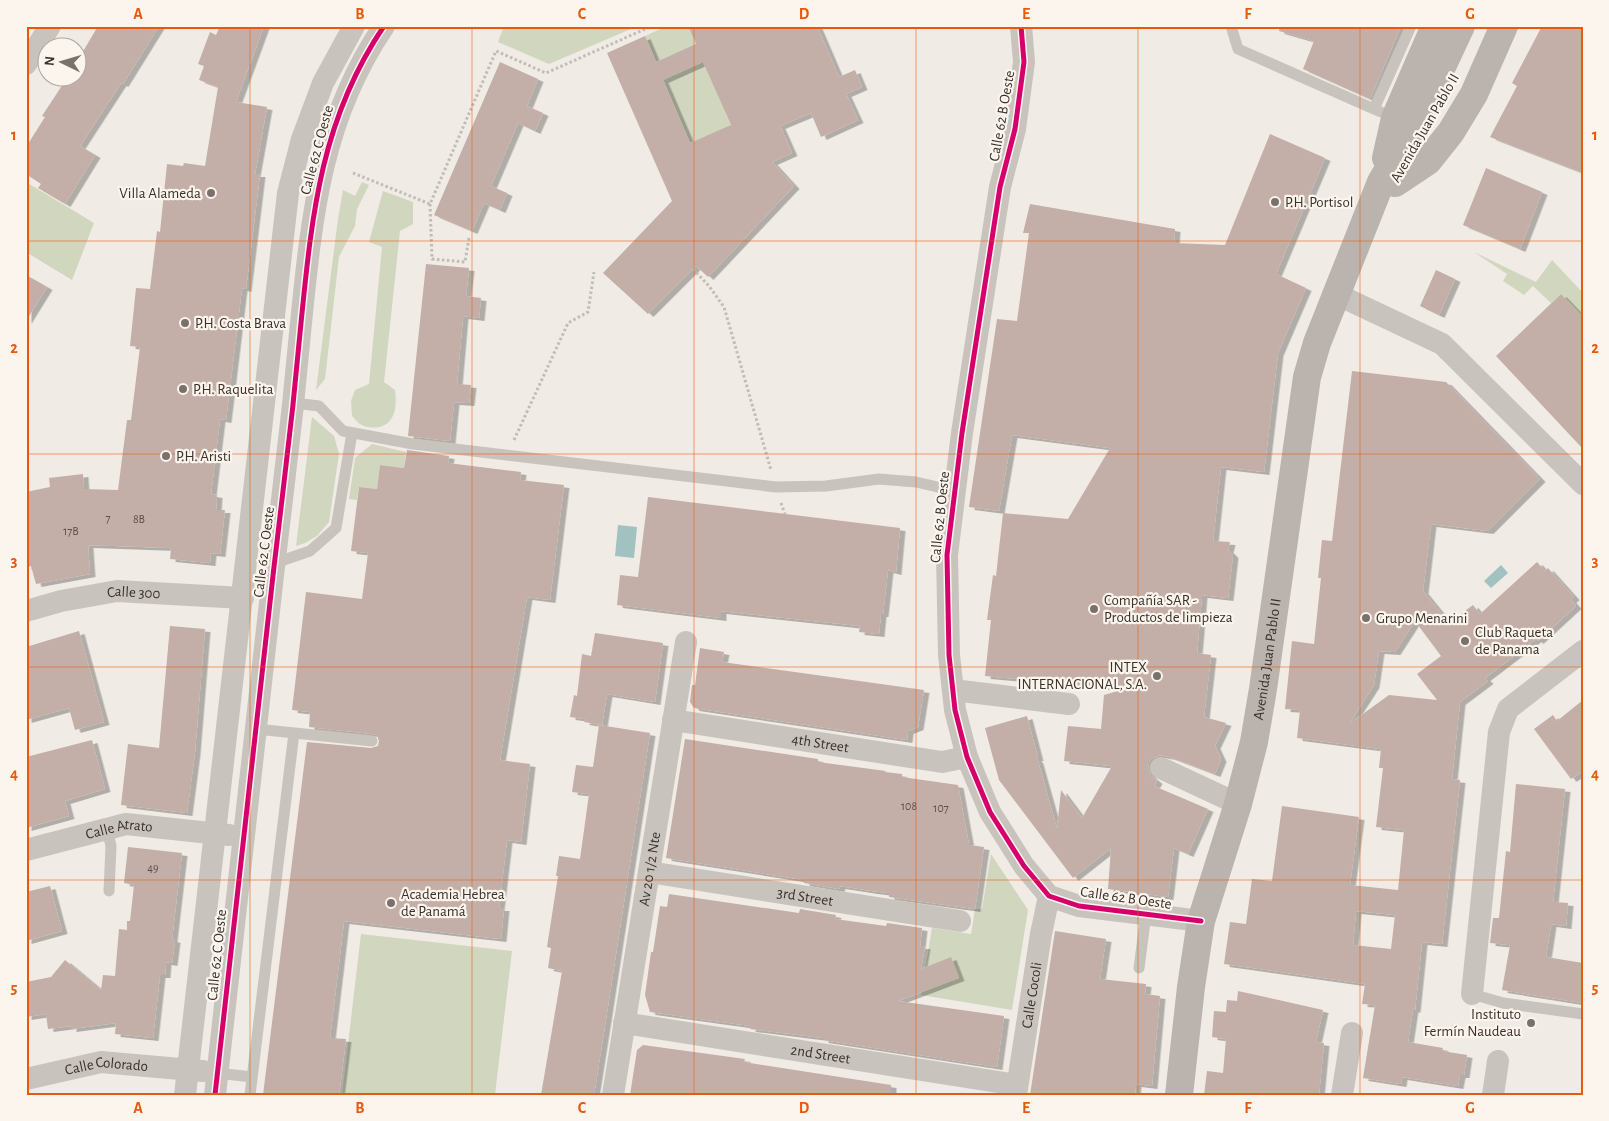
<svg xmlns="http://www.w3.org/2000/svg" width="1609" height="1121" font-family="'Alegreya Sans',sans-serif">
<defs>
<filter id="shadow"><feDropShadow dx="5.5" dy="3" stdDeviation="0" flood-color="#0004"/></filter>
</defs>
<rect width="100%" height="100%" fill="#f0ebe5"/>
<path fill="#d1d6bf" d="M504,26h134l-89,38 -51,-22z
M667,26h21l61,141 -36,-15 -7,-16 -16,7 -27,-63 9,-25 -16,7 -11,-26z
M26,182l68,41 -22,57 -46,-28z
M362,182l7,3 -12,24 -2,17 -16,31 -14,122 -9,11 22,-171 5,-29 12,6z
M383,191l30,11v22l-13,7 -16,151 11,8c2,15 1,32 -15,37 -6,1 -14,1 -20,-3 -3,-2 -6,-6 -8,-8l-1,-15 4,-11 14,-6 13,-137 -13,-5z
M1474,252l62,30 16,-22 31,33v24l-22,-23 -10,9 -18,-17 -9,9 -21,-14 4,-7z
M312,417l22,19 5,18 -10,68 -12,14 -12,7 -9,3z
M372,444l34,8 -2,16 -24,-3 -3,24 -18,-2 -2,13 -8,-1 6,-41z
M991,854l37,56 -16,100 -91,-15 11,-67 39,6 4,-25h7z
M361,934l151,17 -17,144h-153z"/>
<path fill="#a1c2c1" d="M618,525l19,2 -3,31 -19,-2z
M1501,565l7,8 -17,15 -7,-7z"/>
<path fill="#c3afa7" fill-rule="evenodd" filter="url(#shadow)" d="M98,26h61l-36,58 -2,-1 -41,63 15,9 -30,49 -27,-16 3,-4 -15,-10v-27l19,-30 -3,-1 25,-38h11v-18z
M220,26h44l-28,76 31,5 -12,67h5l-14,115 -4,-1 -16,132 -6,-1 -9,75 6,1 -1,15h9l-5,44 -9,-1 -1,10 -40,-4 1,-11 -83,-3 2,29 -54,10 -5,-18 -5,1v-75l24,-5 -1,-9 34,-4 1,15 34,1 9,-70h4l9,-73 -10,-1 6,-58 14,1 7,-58 3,1 7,-68 16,2 1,-3 21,3 13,-79 -19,-7 5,-14 -6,-2 12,-32 6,3z
M688,26h129l22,51 16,-7 7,17 -16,7 12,26 -37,17 -10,-24 -31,13 12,27 -20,9 22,24 -86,91 -12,-11 -48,48 -45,-41 69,-72 -65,-148 38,-17 11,26 40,-18zM703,62l28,63 -41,18 -27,-63z
M1280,26h121l-31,73 -67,-30 11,-28 -35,-10z
M1542,26h41v147l-93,-36 27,-51 -5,-3z
M500,62l38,17 -11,27 16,7 -8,18 -17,-8 -27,63 16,7 -7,17 -16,-7 -12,28 -38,-16z
M1270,134l55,24 -49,116 30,14 -28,65 -14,119 -43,-5 -8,74 17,1 -2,8 5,5 -5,43 -26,-3 -5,58 14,2 -7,62 22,6 -11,23 6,13 -6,15 -45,-17 -10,-2 -7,3 -4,4 -1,7 3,7 6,5 -3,5 54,23 -20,45 -14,-6 -6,49 -60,-8 3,-41 -38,30 -74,-98 -14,-52 42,-12 11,42h-2l2,3 19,68 4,-39 21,28 30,-52 -48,-5 4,-35 33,3 3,-34 21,-6 -140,-13 6,-56h-4l6,-45 3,1 7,-63 65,6 42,-71 -98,-13 -13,76 -30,-4 28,-188 20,2 12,-88h-6l7,-29 145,25 -1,14 51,2z
M1486,168l56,24 -22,57 -57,-24z
M426,264l43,4 -3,28 15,2 -2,20 -16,-2 -6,68 14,1 -2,18 -15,-1 -4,39 -42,-5z
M1436,270l19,9 -16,36 -19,-9z
M26,275l21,12 -21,34z
M1561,294l22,23v132l-87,-93z
M1352,371l94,11 94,97 -52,52 -57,-7 -8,67 26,32 24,-18 7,9 57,-52 8,9 3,-3 26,29 -3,3 5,6 -38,35 -2,-2 -51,39 3,3 -28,21 -8,77 8,1 -18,164 -20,-2 -7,68 -2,-1 -5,33 35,6 -1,3 25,4 -3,20h-4l-2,11 -56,-9 -1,7 -38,-6 12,-73 -13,-1 3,-20 -141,-20 6,-42 16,2 6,-45 20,2 10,-75 77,11 -9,68 48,5 6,-60 -28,-3 7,-59h-4l2,-19 -84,-11 3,-28 -15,-1 7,-68 22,3 7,-66h-3l4,-38 10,1zM1415,621l26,35 -24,18 20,26 -48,-5 -40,29 25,-39 5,-34 16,1zM1356,911l39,4 -4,34 -38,-4z
M407,450l42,6 -1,7 73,9 -1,8 44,5 -14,115 -23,-3 -27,163 30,4 -9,78 -14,-2 -8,68h5l-3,31 -157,-18 -14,117 16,1 -7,56h-76l44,-353 64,6 7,-2 1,-5 -2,-6 -4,-1 -64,-7 1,-15 -18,-2 14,-118 56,7 6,-46 -17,-2 8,-64 18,2 3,-24 24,3z
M648,497l252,31 -4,44 -8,-2 -5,44h-2l-2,20 -20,-2 1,-6 -139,-15v7l-104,-13 3,-30 18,2z
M170,626l35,3 -10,123 -8,61 -66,-8 7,-61 31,4z
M79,631l25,91 -29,8 -6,-22 -43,12v-73z
M595,633l68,10 -8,59 -48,-8 -5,31 -18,-3 1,-3 -15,-2 4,-22 3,1 5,-42 9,2z
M700,648l24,4 -2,10 202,28 -6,37 -10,4 -1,9 -213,-32 -4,-6 2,-17h3z
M1583,700v71l-12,8 -37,-50 19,-14 4,6z
M599,725l51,8 -44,286 -12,76h-53l21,-124 -14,-3 3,-20 -4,-1 11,-71h-2l3,-20 21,3 9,-65 -17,-2 4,-27 17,2z
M685,739l133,20v3l68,9 -1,1 17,2v3l56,8 11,60 15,2 -9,62 -86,-12v-4l-17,-2 -32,-5 -1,3 -35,-6v-3l-138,-22z
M92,740l13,49 -40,12 4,15 -43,12v-71z
M1516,784l49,5 -12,113 15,1 -2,23 -15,-2 -5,33 37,6v40l-81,-13 8,-45 -20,-2 3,-25h6l7,-67 4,1z
M128,847l54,6 -10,86 3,1 -3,23 -6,-1 -1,13h-5l-7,63 -38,-4 1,-11 -45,6v-3l-23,3 -2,-15 -20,3v-35l25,-5 14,-17 36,30 2,-15 12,1 4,-47 8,1v-9h3l4,-36 -10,-2z
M50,886l12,45 -36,10v-49z
M669,894l130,19 1,-4 36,6 -1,4 51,7 1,-3 35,5 -2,18h5l-4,23 30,-12 8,21 -61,23 106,15 -7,51 -174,-27v-2l-73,-9 1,-3 -101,-14 -5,-17 6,-43h2l7,-46 7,1z
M1055,931l51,8 -6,40 46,5 -1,10 15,2 -8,90 -16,-2 -1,11h-105z
M1238,991l85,19 -7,32 8,1 -5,52h-115l3,-24 16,2 3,-34 -14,-2 2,-26 12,1 1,-12 10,1z
M643,1045l102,14 -1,3 147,23v10h-261l7,-45z"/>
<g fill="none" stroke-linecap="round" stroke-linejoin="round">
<path stroke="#c2bbb6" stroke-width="3" stroke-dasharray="2.5 2.5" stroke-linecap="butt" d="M353,173l77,31 66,-153 50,22 106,-47
M430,204l2,55 33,3 4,-24
M693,269l16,17 15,21 47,163
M514,440l54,-117 20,-11 6,-40
M781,503l4,11"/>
<path stroke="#c9c3be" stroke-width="11" d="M1231,26l7,23 136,60
M1381,112l-7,-3 37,-83
M294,403l25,3 24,25 70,13 363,43 50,-1 53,-7 37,3 39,9
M275,563l35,-12 26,-23 16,-95
M256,729l116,12
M107,829l4,17 -2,45
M1139,968l7,-54
M1472,994l31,9 80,11
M217,1073l35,4
M250,1095l44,-362"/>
<g stroke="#c9c3be" stroke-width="22">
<path d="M1021,26l3,36 -9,67 -15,58 -38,246 -15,122 2,100 6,55 12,47 23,55 34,54 25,30 30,10 122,15"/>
<path d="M26,64l24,-38"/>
<path d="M1336,294l106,50 141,140"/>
<path id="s1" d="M26,611l35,-10 56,-10 126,7"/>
<path d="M953,690l116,14"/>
<path id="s2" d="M673,720l269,42 25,-5"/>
<path d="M1161,768l77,36"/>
<path id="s3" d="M26,850l100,-26 103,11"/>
<path id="s4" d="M649,872l311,49"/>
<path d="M1472,994l27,-262 9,-23 75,-58"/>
<path id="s5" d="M624,1023l393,62"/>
<path id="s6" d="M26,1079l75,-17 102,9"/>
<path d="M185,1095l103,-902 14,-54 21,-56 31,-57"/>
<path d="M215,1095c21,-202 44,-403 68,-604 7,-56 13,-112 18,-168 11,-109 20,-204 83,-297"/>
<path id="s7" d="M613,1095l73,-453"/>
<path id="s8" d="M1016,1095l25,-161 8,-38"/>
<path d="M1342,1095l10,-62"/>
<path d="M1493,1095l5,-34"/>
</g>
<g stroke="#bab3ae" stroke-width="28">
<path d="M1386,158l9,-40 40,-92"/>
<path d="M1395,183l33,-22 23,-29 23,-38 30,-68"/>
<path id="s9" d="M1179,1095l12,-108 10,-66 37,-117 16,-62 9,-53 44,-312 10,-34 64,-161 36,-62 44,-94"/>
</g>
<g stroke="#fbf5ee" stroke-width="8">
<path id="cycleway" d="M1021,26l3,36 -9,67 -15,58 -38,246 -15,122 2,100 6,55 12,47 23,55 34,54 25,30 30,10 122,15
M215,1095c21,-202 44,-403 68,-604 7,-56 13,-112 18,-168 11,-109 20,-204 83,-297"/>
</g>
<use href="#cycleway" stroke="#d6006c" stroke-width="5"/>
</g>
<path fill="none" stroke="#e8590c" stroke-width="1" stroke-opacity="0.55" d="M250,26v1069M472,26v1069M694,26v1069M916,26v1069M1138,26v1069M1360,26v1069M26,241h1557M26,454h1557M26,667h1557M26,880h1557"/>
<g fill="#7a716c" stroke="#fbf5ee" stroke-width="2">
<circle cx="211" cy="193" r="5"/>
<circle cx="1275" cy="202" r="5"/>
<circle cx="185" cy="323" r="5"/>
<circle cx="183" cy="389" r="5"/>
<circle cx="166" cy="456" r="5"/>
<circle cx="1094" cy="609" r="5"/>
<circle cx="1366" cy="618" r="5"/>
<circle cx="1465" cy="641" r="5"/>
<circle cx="1157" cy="676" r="5"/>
<circle cx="391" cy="903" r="5"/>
<circle cx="1531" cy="1023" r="5"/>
</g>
<g text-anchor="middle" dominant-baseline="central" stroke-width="4.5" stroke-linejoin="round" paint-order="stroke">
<g font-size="12" fill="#5d504a">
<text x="108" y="518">7</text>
<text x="139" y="519">8B</text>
<text x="71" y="531">17B</text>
<text x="909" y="806">108</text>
<text x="941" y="808">107</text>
<text x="153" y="868">49</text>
</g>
<g font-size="15" fill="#3b302b" stroke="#fbf5ee">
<text transform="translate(1002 116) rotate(-80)">Calle 62 B Oeste</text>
<text transform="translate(1425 128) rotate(-60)">Avenida Juan Pablo II</text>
<text transform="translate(317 150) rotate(-75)">Calle 62 C Oeste</text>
<text transform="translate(940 517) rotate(-84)">Calle 62 B Oeste</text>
<text transform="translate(264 552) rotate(-83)">Calle 62 C Oeste</text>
<text stroke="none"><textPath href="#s1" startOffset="110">Calle 300</textPath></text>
<text stroke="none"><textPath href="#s9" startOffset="446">Avenida Juan Pablo II</textPath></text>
<text stroke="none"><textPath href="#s2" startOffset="149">4th Street</textPath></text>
<text stroke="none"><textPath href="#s3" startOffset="96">Calle Atrato</textPath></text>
<text stroke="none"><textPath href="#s7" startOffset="229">Av 20 1/2 Nte</textPath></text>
<text stroke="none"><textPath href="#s4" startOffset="158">3rd Street</textPath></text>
<text transform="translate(1126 898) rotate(8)">Calle 62 B Oeste</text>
<text transform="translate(217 955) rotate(-84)">Calle 62 C Oeste</text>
<text stroke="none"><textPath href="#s8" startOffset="101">Calle Cocoli</textPath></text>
<text stroke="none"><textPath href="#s5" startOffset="199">2nd Street</textPath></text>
<text stroke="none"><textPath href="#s6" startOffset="82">Calle Colorado</textPath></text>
</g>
<g font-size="15" fill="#3b302b" stroke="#fbf5ee" text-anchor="start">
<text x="201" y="193" text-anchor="end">Villa Alameda</text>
<text x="1285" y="202">P.H. Portisol</text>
<text x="195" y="323">P.H. Costa Brava</text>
<text x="193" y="389">P.H. Raquelita</text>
<text x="176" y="456">P.H. Aristi</text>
<text x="1104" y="600">Compañía SAR -<tspan x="1104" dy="17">Productos de limpieza</tspan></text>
<text x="1376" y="618">Grupo Menarini</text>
<text x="1475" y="632">Club Raqueta<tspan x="1475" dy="17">de Panama</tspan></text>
<text x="1147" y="667" text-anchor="end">INTEX<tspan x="1147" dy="17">INTERNACIONAL, S.A.</tspan></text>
<text x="401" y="894">Academia Hebrea<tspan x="401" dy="17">de Panamá</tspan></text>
<text x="1521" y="1014" text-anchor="end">Instituto<tspan x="1521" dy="17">Fermín Naudeau</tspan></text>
</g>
</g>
<rect width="1609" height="1121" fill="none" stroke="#fbf5ee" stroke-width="55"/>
<g transform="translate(62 62) rotate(275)"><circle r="24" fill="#fbf5ee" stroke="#aea6a0"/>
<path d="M0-4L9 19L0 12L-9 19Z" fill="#7a716c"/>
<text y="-8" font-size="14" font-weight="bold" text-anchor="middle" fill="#3b302b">N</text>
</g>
<rect x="28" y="28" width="1554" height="1066" fill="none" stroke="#e8590c" stroke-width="2"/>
<g font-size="16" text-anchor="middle" font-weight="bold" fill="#e8590c">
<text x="138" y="19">A</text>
<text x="360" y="19">B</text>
<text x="582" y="19">C</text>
<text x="804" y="19">D</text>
<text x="1026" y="19">E</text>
<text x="1248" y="19">F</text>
<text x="1470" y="19">G</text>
<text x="14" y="140">1</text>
<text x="1595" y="140">1</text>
<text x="14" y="353">2</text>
<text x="1595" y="353">2</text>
<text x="14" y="566">3</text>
<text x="1595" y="566">3</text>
<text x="14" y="779">4</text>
<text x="1595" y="779">4</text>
<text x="14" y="993">5</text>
<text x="1595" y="993">5</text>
<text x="138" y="1113">A</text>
<text x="360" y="1113">B</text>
<text x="582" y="1113">C</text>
<text x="804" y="1113">D</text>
<text x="1026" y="1113">E</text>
<text x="1248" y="1113">F</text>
<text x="1470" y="1113">G</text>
</g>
</svg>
